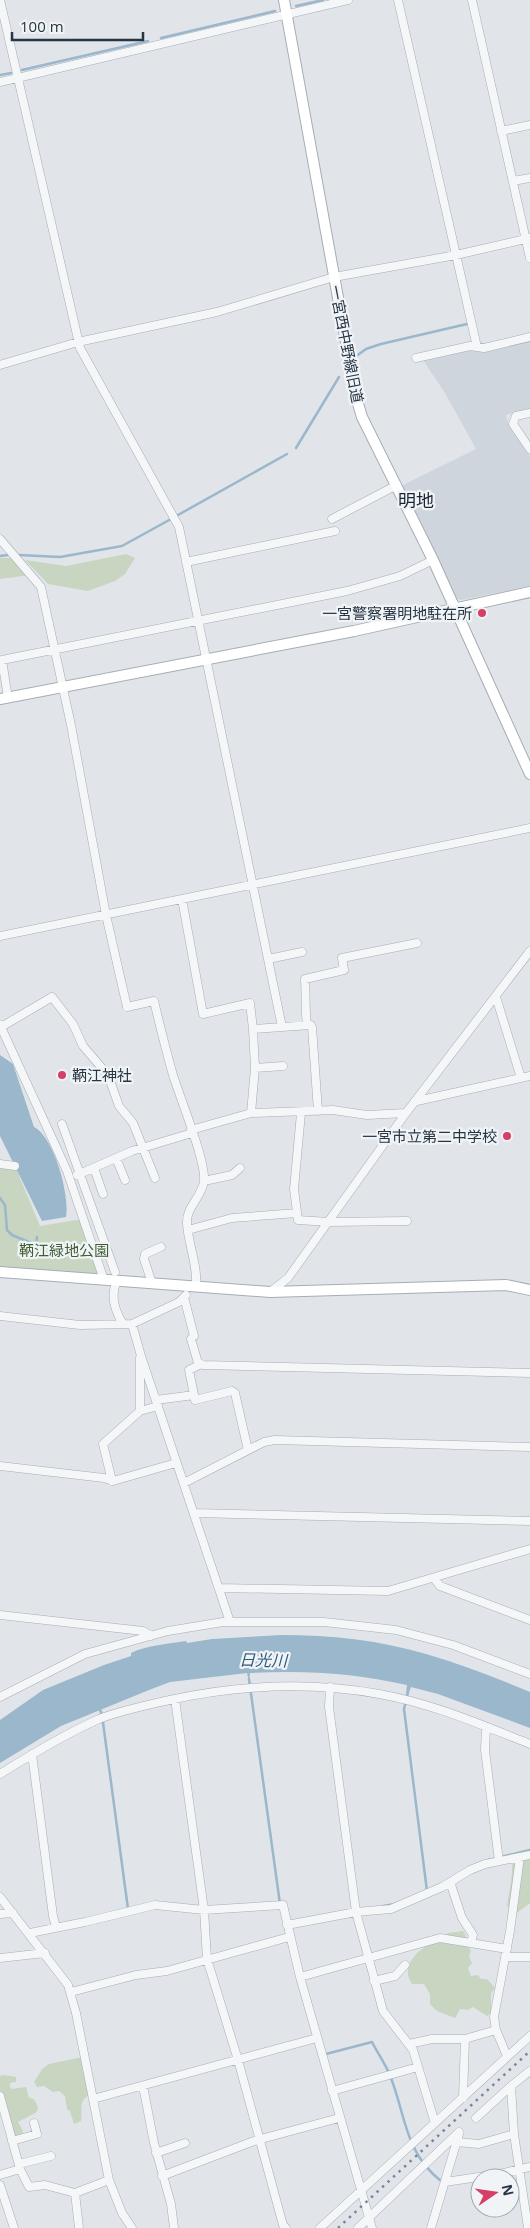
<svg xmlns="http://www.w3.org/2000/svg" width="530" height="2228" font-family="'Open Sans','Noto Sans JP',sans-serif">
<rect width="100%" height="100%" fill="#e1e5ea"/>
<path fill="#cfd5dc" d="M530,341v68l-24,6 3,11 21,30v130l-69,14 -6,-2 -51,-104 -1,-9 73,-36 -31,-56 -22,-33 45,-10 18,1z"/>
<path fill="#c8d5c1" d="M126,554l9,4 -10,16 -10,7 -27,10 -40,-7 -23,-24 41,6z
M0,558h16l14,17 -30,4z
M0,1164l15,2 25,60 43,-7 21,61 -104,-8z
M530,1852v51l-13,10 -10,-7c2,-15 6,-29 5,-45z
M463,1931c5,7 3,13 8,20l-2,5 3,7 -4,5 3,8 7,-1 3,4h6l8,9 -4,5v20l-4,3 -14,-9 -5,3 -8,-1 -5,9 -18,-7 -7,-7v-10l-6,-10h-12c-11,-16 2,-31 16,-39 7,-5 15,-5 20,-12z
M83,2057l8,37c-14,7 -8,15 -10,27l-7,3 -4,-13 -3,-2 -2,-13 -6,-5 -6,1 -9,-6 -7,1 -3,-5 8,-13 7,-5z
M4,2075l12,2v5l-6,1v4l2,2 14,-2 3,11 5,1 4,8 -1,5 -19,10 5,9 -1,4 -7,2c-14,-17 -15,-40 -15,-61z"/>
<path fill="#9ab7cc" d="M0,1055l13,9 21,63c20,10 36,68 32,90l-24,4 -42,-85z
M282,1635c48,0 97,5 144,19 35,10 70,24 104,38v36l-92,-34 -27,-7 -3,8 -2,-1 1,-9c-52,-12 -103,-15 -157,-12l-1,9 -2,-9 -77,9 -21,8 -88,36 -61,37v-43l43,-30 61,-25 27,-9v-3c16,-8 37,-9 55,-12l1,2 25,-4z"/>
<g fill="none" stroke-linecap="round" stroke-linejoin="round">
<path stroke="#9ab7cc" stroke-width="2.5" d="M296,6l27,-6
M161,38l114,-27
M22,70l126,-29
M0,75l11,-2
M355,357l11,-8 15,-5 86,-20
M296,448l43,-71
M178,515l109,-61
M19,555l41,2 62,-11 49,-27
M0,556l8,-1
M0,1198l5,7 2,25 5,5 24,10 1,-8
M249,1679l31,225
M408,1692l-4,17 23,182
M99,1707l3,8 26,194
M488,1860l42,-10
M383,1906l12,-2
M326,2054l46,-12c5,10 12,20 17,31 17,40 14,78 52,108"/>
<g stroke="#a6adb5" stroke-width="9">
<path id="street" d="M0,0l80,348 99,179 103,500 -29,2 2,39 -4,45
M398,0l79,347
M472,0l58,258
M0,82l348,-82
M501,131l29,-6
M513,181l17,-3
M416,358l54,-12 14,2 46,-11
M0,365l78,-23 139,-30 117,-35 122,-22 74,-17
M530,413l-14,3 -3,8 17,25
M332,519l65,-34
M0,539l41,48 30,138 35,190 21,92 27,-6c6,25 12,50 19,74 7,23 33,86 31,106 -2,16 -18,26 -17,42 1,22 11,41 9,64
M186,562l149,-31
M8,698l-6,-38 345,-69 53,-15 33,-16
M182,899l21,115 47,-11 3,26
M0,936l530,-108
M268,959l34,-7
M496,997l25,81
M0,1025l67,146 37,109
M307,1025c-2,-15 -1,-30 -2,-46l39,-9 -2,-12 75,-15
M1,1027l51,-30 21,27 10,22 25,29 11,31 14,17 22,55
M282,1027l29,-2 1,2 6,84
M255,1068l28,-2
M417,1101l113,-25
M301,1113l-7,76 4,31 31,2 78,-1
M62,1124l53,148
M191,1130l60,-17 82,-3 34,5 39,-2
M116,1158l9,22
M0,1164l15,2
M94,1168l9,26
M77,1175l55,-24 60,-18
M204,1181l28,-6 8,-7
M188,1230l44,-12 65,-5
M117,1281c-7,14 -2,30 6,43
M152,1283l-8,-24 1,-5 16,-7
M270,1292l18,-14 118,-165 124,-162
M184,1297l10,39 -3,3 7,24 5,2 327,8
M0,1316l80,9 52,-1 47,-22 7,-7
M132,1324l9,32 89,266
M201,1364l-12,6 6,30 37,-9 3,2 13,57
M156,1400l38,-5
M140,1411l18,-5
M0,1466l104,12 9,3 63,-18
M112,1481l-9,-37 37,-33v-53
M184,1483l80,-41 11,-2 255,7
M194,1513l336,8
M434,1578l6,8 90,34
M219,1588l169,3 142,-42
M0,1615l143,16 8,5
M330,1687l-1,20 27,205 27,99 30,39 22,73
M0,1697l85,-43 83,-23 55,-9h101l72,8 57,15 77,29
M175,1699l29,211 3,49 31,101 45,165 3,3
M486,1727l-1,23 14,111
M32,1754l21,162 3,11
M0,1774c32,-20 65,-40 99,-55 21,-8 44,-13 66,-18 71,-16 142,-20 214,-7 52,9 103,31 151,50
M450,1882l12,36 11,17 -2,8
M0,1897l68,88 8,28 33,167 13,33 10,15
M0,1914l13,-1
M287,1925l69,-13 35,-3 51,-22 28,-17 15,-6 45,-9
M30,1933l55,-11 70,-17 49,5 79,-5 17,72 72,251
M505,1957h25
M0,1958l45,-5
M300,1977l140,-39 67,11
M374,1981l21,-5 10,-11
M71,1992l65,-17 31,-4 122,-34
M409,2044l23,-5h33l31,-9
M507,2056l-11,-26 -2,-13 16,-86 10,-74
M143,2086l11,57 17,61 3,24
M332,2091l86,-24
M0,2096l20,73 -20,6
M463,2098l2,-59
M93,2099l224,-61
M476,2118l35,-32
M12,2141l25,-7 -3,-11
M456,2142l23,2 35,-10
M156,2153l29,-10
M19,2164l32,-8
M20,2169l9,18 16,-2 30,8
M162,2176l92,-35 85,-23
M445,2182l54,-8 31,-7
M0,2185l14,43
M79,2228l-4,-35 34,-13
M320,2228l210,-192
M358,2228l101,-96
M431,2228l28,-94
M528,2228l-14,-94 -3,-48 19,-15"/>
</g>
<g stroke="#a6adb5" stroke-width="12">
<path id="secondary" d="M284,0l72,397 6,20 71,143 97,214
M0,699l354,-68 176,-39
M0,1272l270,20 236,-7 24,5"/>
</g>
<use href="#street" stroke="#f4f6f8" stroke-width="8"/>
<use href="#secondary" stroke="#fff" stroke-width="10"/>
<path stroke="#798695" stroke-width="2.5" stroke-dasharray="2.5 5" stroke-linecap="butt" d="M338,2228l192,-177"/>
</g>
<g fill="#d63f65" stroke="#f0f4f7" stroke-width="2">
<circle cx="482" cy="613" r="5"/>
<circle cx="62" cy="1075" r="5"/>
<circle cx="507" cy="1136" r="5"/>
</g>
<g text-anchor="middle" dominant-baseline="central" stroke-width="4.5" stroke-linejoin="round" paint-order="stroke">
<g font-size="15" fill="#283543" stroke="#f0f4f7">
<text transform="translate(347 344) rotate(79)">一宮西中野線旧道</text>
</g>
<g font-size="15" fill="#283543" stroke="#f0f4f7" text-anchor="end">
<text x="472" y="613">一宮警察署明地駐在所</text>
<text x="72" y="1075" text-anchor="start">鞆江神社</text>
<text x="497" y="1136">一宮市立第二中学校</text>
</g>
<g font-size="15" fill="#415f35" stroke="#f0f4f7">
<text x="64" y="1250">鞆江緑地公園</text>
</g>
<g font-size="16" font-style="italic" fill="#305879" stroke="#f0f4f7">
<text transform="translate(263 1660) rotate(1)">日光川</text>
</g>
<g font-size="18" fill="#1a2534" stroke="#f0f4f7">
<text x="416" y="500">明地</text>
</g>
</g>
<g transform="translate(495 2193) rotate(77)"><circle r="24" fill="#f0f4f7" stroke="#a0a8af"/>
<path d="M0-4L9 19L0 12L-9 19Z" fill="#d63f65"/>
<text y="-8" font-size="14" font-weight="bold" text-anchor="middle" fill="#283543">N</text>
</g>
<path d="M12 32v8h131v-8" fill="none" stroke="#283543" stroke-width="2.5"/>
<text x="20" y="32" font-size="15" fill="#283543" stroke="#f0f4f7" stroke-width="4" paint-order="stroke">100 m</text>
</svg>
